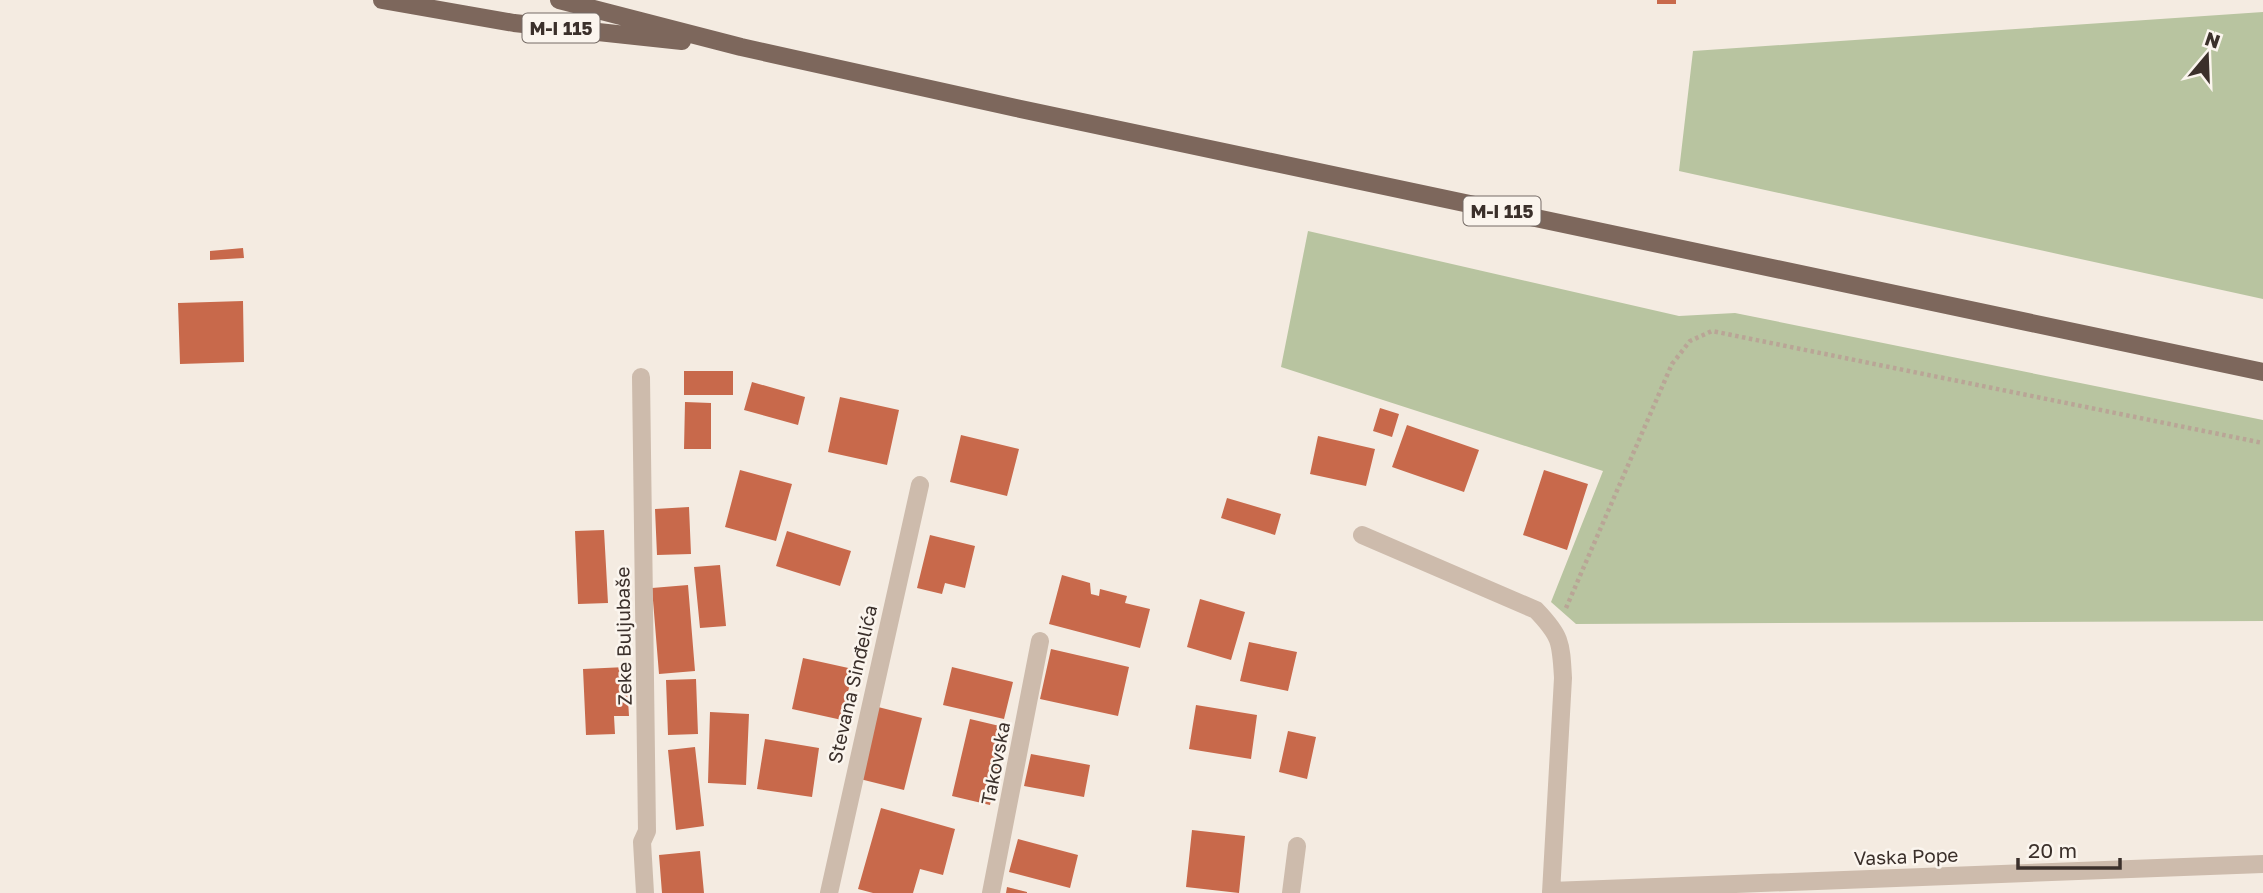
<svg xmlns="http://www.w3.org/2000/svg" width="2263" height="893" font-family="'Golos Text',sans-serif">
<rect width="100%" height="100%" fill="#f4ebe1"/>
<path fill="#b8c4a0" d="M2263,12v287l-584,-128 14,-120z
M1308,231l371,85 56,-3 528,107v201l-687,3 -25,-22 52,-131 -322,-104z"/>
<path fill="#c8694b" d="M1657,0h19v4h-19z
M243,248l1,10 -34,2v-9z
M243,301l1,61 -64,2 -2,-61z
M684,371h49v24h-49z
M752,382l53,15 -7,28 -54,-15z
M840,397l59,13 -12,55 -59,-13z
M685,402l26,1v46h-27z
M1380,408l19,6 -7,23 -19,-6z
M1407,425l72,25 -15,42 -72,-25z
M961,435l58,14 -12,47 -57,-14z
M1318,436l57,13 -9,37 -56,-12z
M740,470l52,14 -16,57 -51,-14z
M1544,470l44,14 -21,66 -44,-15z
M1227,498l54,16 -6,21 -54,-17z
M689,507l2,47 -34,1 -2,-46z
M604,530l4,73 -30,1 -3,-73z
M787,531l64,20 -11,35 -64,-20z
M930,535l45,11 -10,42 -20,-5 -3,11 -25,-6z
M720,565l6,61 -26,2 -6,-61z
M1062,575l28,8 1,11 8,2 1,-7 27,7 -2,7 25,6 -10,39 -91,-24z
M688,585l7,86 -36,3 -7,-86z
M1200,599l45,13 -14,48 -44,-13z
M1249,642l48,10 -9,39 -48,-10z
M1051,649l78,18 -11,49 -78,-17z
M803,658l50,11 -11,51 -50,-11z
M626,667l3,49h-15l1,18 -29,1 -3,-66z
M952,667l61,15 -9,37 -61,-14z
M696,679l2,55 -30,1 -2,-55z
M1196,705l61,10 -6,44 -62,-10z
M878,707l44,11 -18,72 -44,-11z
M710,712l39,2 -3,71 -38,-2z
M970,719l38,9 -18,77 -38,-9z
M1288,731l28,6 -9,42 -28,-7z
M765,739l54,9 -7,49 -55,-8z
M695,747l9,79 -28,4 -8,-80z
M1031,754l59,11 -6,32 -60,-11z
M881,808l74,21 -12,46 -23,-6 -7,24h-40l-15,-4z
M1192,830l53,6 -6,57 -53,-6z
M1018,839l60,16 -8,33 -61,-16z
M700,851l4,42h-42l-3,-38z
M1007,887l20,5v1h-21z"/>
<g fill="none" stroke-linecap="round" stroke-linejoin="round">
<path stroke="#b9a596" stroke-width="4.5" stroke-dasharray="3.5 3.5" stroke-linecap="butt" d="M1566,608l106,-244 18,-23 22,-10 551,112"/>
<path stroke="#cdbbac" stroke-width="18" d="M641,377l6,454 -5,11 3,51
M1362,535l174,75c25,26 25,32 27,68l-12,215
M1551,891l712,-27
M829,893l91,-408
M991,893l49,-252
M1291,893l6,-47"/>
<path stroke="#7d675c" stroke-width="18" d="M382,0l132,23 168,18
M559,0l182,47 275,61 1247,264"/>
</g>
<g text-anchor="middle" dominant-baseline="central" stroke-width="5" stroke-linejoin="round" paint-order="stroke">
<g fill="#fbf5ee" stroke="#756b66" stroke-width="2">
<rect x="522.5" y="13.5" width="77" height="29" rx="5"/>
<rect x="1463.5" y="196.5" width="77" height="29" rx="5"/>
</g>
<g font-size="18" font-weight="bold" fill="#3b302b">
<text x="561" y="28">M-I 115</text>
<text x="1502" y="211">M-I 115</text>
</g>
<g font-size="19" fill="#3b302b" stroke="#fbf5ee">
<text transform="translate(623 636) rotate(-91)">Zeke Buljubaše</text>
<text transform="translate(852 684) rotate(-77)">Stevana Sinđelića</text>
<text transform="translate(995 763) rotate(-79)">Takovska</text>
<text transform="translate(1906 856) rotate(-2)">Vaska Pope</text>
</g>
</g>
<g transform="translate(2207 56) rotate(19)" stroke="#fbf5ee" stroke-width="5" paint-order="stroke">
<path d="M0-5L12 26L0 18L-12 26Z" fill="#3b302b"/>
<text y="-10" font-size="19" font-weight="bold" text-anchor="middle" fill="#3b302b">N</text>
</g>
<path d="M2018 858v10h102v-10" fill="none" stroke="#3b302b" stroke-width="3.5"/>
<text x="2028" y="858" font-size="21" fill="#3b302b" stroke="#fbf5ee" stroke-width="5" paint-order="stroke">20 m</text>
</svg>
